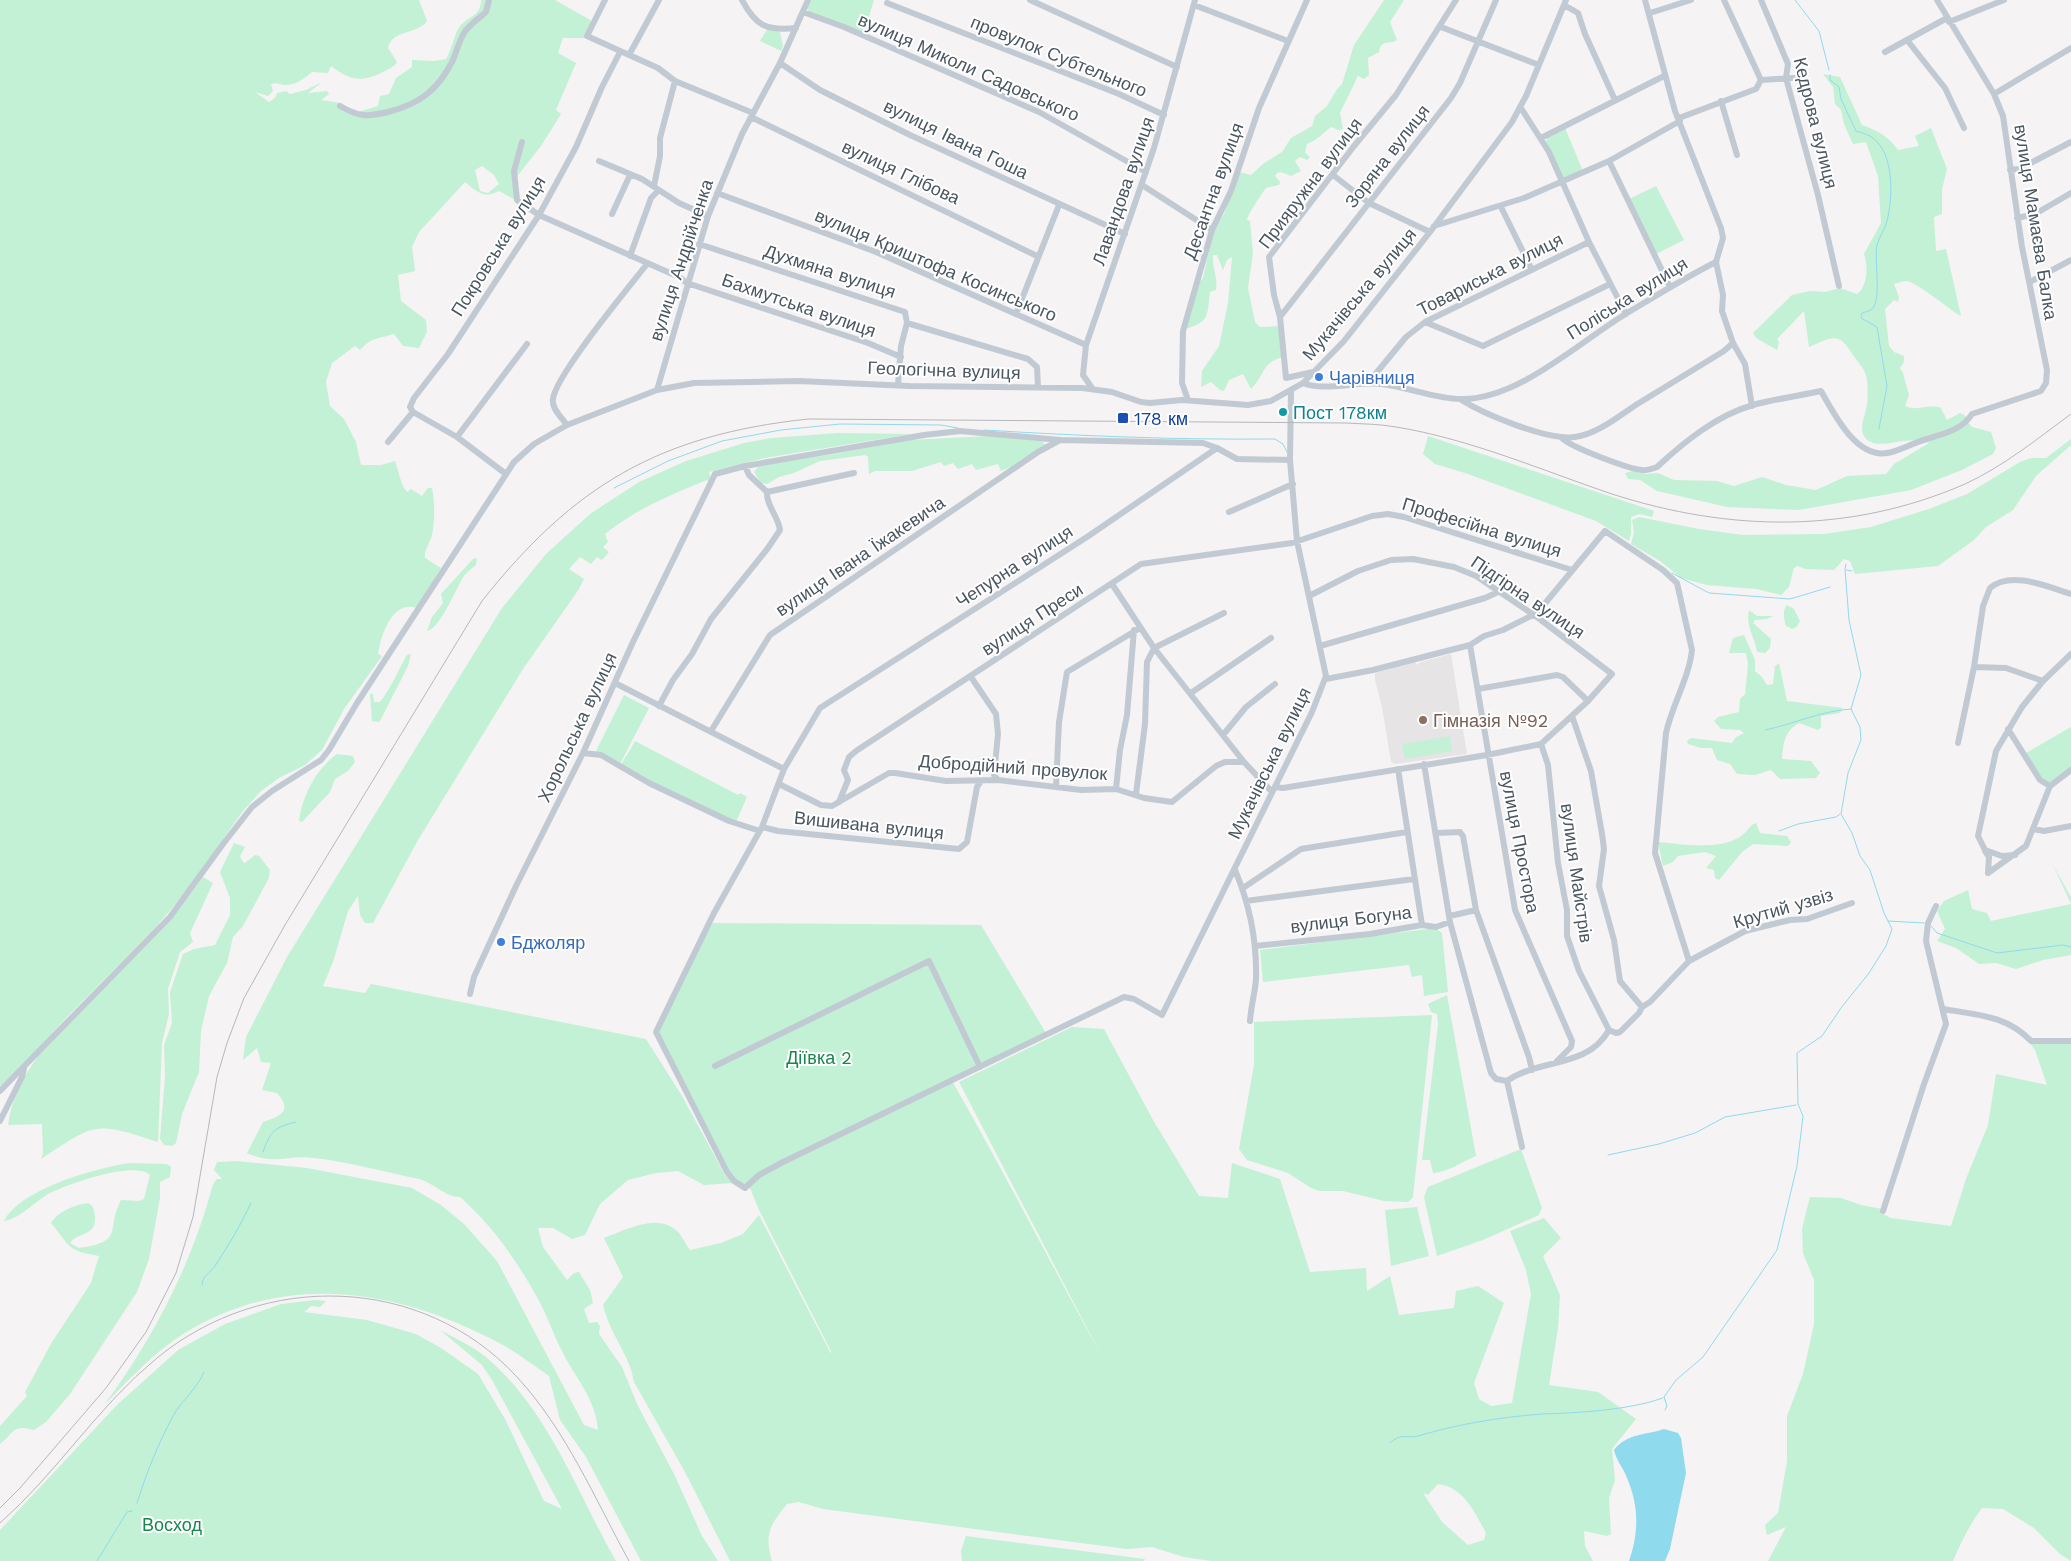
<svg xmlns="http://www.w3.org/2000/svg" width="2071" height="1561" font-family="'Work Sans',sans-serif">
<rect width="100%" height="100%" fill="#f5f3f3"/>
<path fill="#e6e4e5" d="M1451,654l16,100 -72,10 -4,-2 -9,-55 -7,-27v-7l40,-11 2,3 4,-3z"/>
<path fill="#c3f1d5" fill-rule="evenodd" d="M0,0h419l8,21c-10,14 -35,8 -39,27l9,14c-3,5 -7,6 -12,9 -23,12 -34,10 -54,-5l-3,7 -16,-1c-7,6 -17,14 -28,13 -5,-1 -7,-3 -13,-1l2,7 -5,5 -13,-4 14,10 6,-4 2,-5 9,-2 4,3 16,-4 16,-8 -14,11 19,-2 2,3 -8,6 20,3 14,10 23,-7 2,-10 9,-2 7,-16 16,-11v-7l22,1 12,-2c7,-11 7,-23 14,-33 9,-10 21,-10 21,-26h74l37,21 -7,17h-22l-5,15 18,10 -20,47 5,4 -20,32 -26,33 2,22 -18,-10c-15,8 -22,1 -34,-9l-46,50 -7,15 3,24 -17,4 3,26 25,19 1,12 -8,16 -16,-2 -9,-12c-16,5 -22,3 -34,16l-5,-4 -23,17 -6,19 4,24 14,13 12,23 5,23h20l14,-4c4,10 5,23 12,31l4,-3 11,7 6,-8h4c3,15 3,32 0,47 -2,8 -8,15 -7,23l16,10 -24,40c-25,-8 -36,27 -39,46l4,2 -38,53 -22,41 -17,15 -26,13 -18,13 -18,20 -60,84 -27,32 -89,90 -52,57 -15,12zM482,166l12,9 5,9 -11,9 -8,-2 -5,-21z
M811,0h63l-10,33 -53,-20 -4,-4z
M1384,0h20l-14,22 7,18c-8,5 -16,-1 -18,12l-11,6 1,17 -5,4 -6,-3 -18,37 3,16 -5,1 -7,-3c-9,7 -14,13 -24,17l-2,9 5,4 -3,3 -7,-3 -5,4 6,10 -10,5 -10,-4 -4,1 -2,3 5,6 -1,3 -13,3c-5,7 -17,24 -19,32l3,1 3,32 -5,35 7,34 5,5 20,-1 4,31c-23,5 -18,17 -33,32l-8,-15 -14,6 -5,11 -4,-1 -9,-8 -10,5 1,-16 17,-25 9,-43 4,-46 -5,3 -4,10 -6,-15h-4c-1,11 5,24 3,35l-6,2c-3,23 0,30 -25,37l13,-45 5,-6 10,-46 11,-18 15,-42 12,3 12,-11 19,-12 9,-14 21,-12 3,-10 12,-10 10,-17 5,-5 12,-39z
M768,28l12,4 3,14 -2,5 -21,-10z
M1823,74l17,3 22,48c15,5 27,12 36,25l21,-4 -4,-10 16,-8 16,41 -5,20v25l-8,3 2,34 10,-2 15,67c-13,-7 -45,-35 -55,-35 -4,0 -8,2 -12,3l5,13 -1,5 -4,-2 -9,9 4,37 5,6 10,4v6l-4,6 3,5 6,22 -4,11c12,6 24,-3 36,2l6,12 13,-7 6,3v4l6,7 19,5 5,16 -3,6 -31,16 -51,20 -112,20 -72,-3 -70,-16 -17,-11 -12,-1 -3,-6 8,-2 12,3 13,-1 16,7 43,1 17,5 28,-9 24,8 30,5 31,-14 39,-2 8,-10 35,-21c-20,-9 -47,7 -60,-2 -13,-8 -4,-24 -2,-36 1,-7 1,-23 -1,-30 -3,-9 -10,-15 -15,-23 -13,-21 -21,-14 -42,-5l-5,-36 -27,28 2,3 -2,8 -21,-12 -3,-5 39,-38 18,-4 15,1 15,-4 17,6c11,-8 11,-29 7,-40l17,-31 -3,-47 -12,-34 -13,2 -9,-20 -3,-14 -6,-6 -2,-17z
M1565,128l18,43 -20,8 -17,-38 2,-4z
M1656,186l28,54 -30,15 -25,-56z
M838,433l73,1 -146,24 -56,14 2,7 -2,4 -2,-3c-37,15 -71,29 -102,54l3,8 -5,5 6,5 -7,8 -5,-3 -6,7 -11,-7 -11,12 15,10 -5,10 -56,80 -105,171 -45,83h-8l-5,-8 -2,-19 -10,15 -15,51 -10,24 42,7 6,-9 275,55 36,57 43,79 8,8 -29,2 -26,-14 -22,2 -28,7 -28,24 -15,31 -13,4 -19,-11h-15l5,19 24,33 7,-7 5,-1 11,18 3,13 -9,6 5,14 8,-1 3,4 -1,8 23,33 15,37 38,72 27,60 16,25h-77l-55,-104 -26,-37 -11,-44c-16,-11 -31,-23 -48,-32 -104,-56 -218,-74 -321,-8 -29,19 -52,45 -76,69 49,-66 88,-141 109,-221l4,-5h5l-8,-9 3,-8 19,-1 71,7 105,20 29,17 23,19 33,37 87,164 14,5c-2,-30 -21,-50 -34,-75 -10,-18 -16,-38 -26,-56 -21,-38 -45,-73 -78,-102 -15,0 -26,-14 -41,-18 -35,-7 -69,-17 -105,-21 -27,-4 -38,8 -67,-5l16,-31c18,-6 30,-11 14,-29l-15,-3 9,-27 -10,-1 -4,-14 -14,12 3,-23 41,-80 215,-349 44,-54 44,-40 49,-32 47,-21 58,-18 27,-5z
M989,436l52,5 5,4 -26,18 -19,8 -3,-7 -22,6 -4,-6 -14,5 -5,-6 -9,3 -3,-4 -29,9h-37l-6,3 -1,-17 -3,-2 -45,6 -26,12 -15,4 -12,7 -6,-1 -7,-11 4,-5 14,-4 62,-9 75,-14z
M1428,436l226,75 -2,6 -13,-3 -8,3v16l-2,8 -33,-20 -131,-48 -30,-9 -12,-10z
M2071,439v6l-35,31 -23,34 -27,17 -12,13 -36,26 -83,8 -5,-13 -6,-2 -10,11 -29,-1 -7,-3 -4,2 -5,19 -8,8 -25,-6 -49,-4 -26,-7 -21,-17 -29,-17 3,-12 -2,-12 7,-3 60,12 44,6 81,-1 47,-7 58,-18 38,-15 53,-32 11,-4h15z
M477,558l-1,7c-4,3 -9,7 -12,11 -8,12 -24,53 -37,55l5,-14 11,-14 -2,-9 32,-35z
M1787,605l7,4 6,12 -3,6 -5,2 -6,-3c-2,-7 -4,-15 1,-21z
M1749,610l8,6h16l-6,3 -12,1 -2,3 18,16 -1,9 -5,5 -8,-1c-2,-15 -12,-27 -8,-42z
M1744,635l11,25v11l7,6 5,8 6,-1 2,-18 4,-3 8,38 56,7 -3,5 -19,3v11l-3,3 -19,-7c-14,7 -16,21 -17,36l29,2 9,12 -4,5 -36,1 -9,-9 -16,5 -18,-1 -7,-10 -13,-4 -5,-12h-11l-13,-4 -1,-3 4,-3 41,5 4,-6 8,-4 -4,-3 -19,-1 -7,-8 4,-4 21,-5 1,-13 5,-5 3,-30 -2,-11h-17l4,-15z
M411,654l-3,12 -27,53 -2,3 -7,-1 -2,-27h3l1,8h6c12,-15 18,-32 27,-47z
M624,695l25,13 -29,56 -24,-13z
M2071,727v42l-20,14 -11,-4 -14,-26z
M1450,736l2,15 -47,8 -3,-15z
M635,741l103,54 2,-2 7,4 -11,25 -86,-40 -29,-17z
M337,754l16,2 2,6 -7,9 -13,8 -5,13 -28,30 -3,-1c3,-25 17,-52 38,-67z
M1756,823l4,10 27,3 4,6 -3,4 -35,-2 -11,8 -23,28 -4,-2 -1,-8 -8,-2 10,-12 -11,-4 -27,4 -5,6 -10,4 -5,-24c24,2 56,8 78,-3 10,-4 13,-14 20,-16z
M234,843l11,4 -5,9 3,6 2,1 10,-8 4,1 11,14 -1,8 -26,48 -10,11 -6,26 -18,33 -8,35 -2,41 -17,42 -6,29 -4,3 -8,-1 -4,-6 5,-62 -1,-32 8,-22 -2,-31 13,-38 11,-5 21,-4 15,-30v-17l-10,-26z
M2053,865l18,32v58l-28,5 -27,9 -20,-6 -17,1 -23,-16 -19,-7 8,-12 -8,-18 7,-10 24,-11 4,19 15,4 4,8 80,-17z
M203,877l10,6 -23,50 3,9 -13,10 -12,37 1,25 -7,29 -4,99c-64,-21 -62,-19 -117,17l2,-6 -1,-29 -34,1c4,-28 14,-46 30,-69l134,-137z
M712,923l269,2 65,108 -95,46c52,91 100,185 151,278l-143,-275 113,-55 32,2 49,91 46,76 29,2 4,-35 48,16 30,93 56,-4 1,23 23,-15 9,39 55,-7 2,-17 22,-5 26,17 -30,80 5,16 12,7 21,-3 19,-109 -5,-24 -16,-39 34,-13 17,20 -18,18 17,39 -2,33 -9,57 49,7 38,27 -24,30 3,31 -6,18 2,36 -4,2 -23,-5 1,15 8,15h-382l-27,-4 -32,-10 -25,2 -304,-40 -24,-7 -12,2c-17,21 -23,30 -15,57h-42l-45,-89 -51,-90c-4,-27 -24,-47 -31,-77l20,-28 -19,-39c22,-8 55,-27 75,-5 4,5 7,12 11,17l31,-7 22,-9 16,-19 71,137 2,1 -73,-143 -9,-22 -12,-6 -9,-11 -70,-136 1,-9zM1438,1484c26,3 37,29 48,49l-2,7 -16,5 -26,-23 -19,-29 5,2z
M1435,928l7,5 6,59 -24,4 -2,-21 -10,2 -3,-12 -146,17 -3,-32z
M1447,995l29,161c-15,6 -27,16 -43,17l-3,-13h-8l16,-135 -1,-11 -6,-2 -3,-8z
M1432,1015l-19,182 -5,5 -24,-1 -41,-10h-24l-8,-3 -23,-15 -41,-13 -8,-11 15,-84v-43z
M2024,1035l8,4 39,1v521l-11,-7 -26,-26 -31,-19 -21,-1c-12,16 -21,34 -29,53h-185l18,-34 -19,8 -2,-10 13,-12 9,-52v-45l16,-42 11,-50v-44l-11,-27 -1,-24 8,-32 31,1 20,7 21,4 1,5 8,4 60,8 15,-47 22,-54 8,-51 51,11 -12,-35z
M1521,1149l21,59 -3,7 -56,25 -46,16 -13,-59 4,-10z
M129,1163l38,1 4,3 -1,10 -10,5v16l-11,61 -12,33 -67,102 -24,28 -12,8c-22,-6 -19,2 -34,14v-18l27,-30 -2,-4 27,-50 39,-59 8,-27c-32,-5 -29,-10 -48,-33 7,-12 24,-18 37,-20 6,3 6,7 7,13 2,21 -17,15 -25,27l9,5c47,-7 26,-17 42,-48l18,1 5,-2 6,-24c-16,-15 -82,9 -100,18 -15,8 -30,26 -46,28 18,-33 90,-52 125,-58z
M1417,1207l12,49 -38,10 -6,-56z
M315,1300l11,1 -6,6 -9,-1 -7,6 63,8 49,14 25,14 37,26 27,45 39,82 18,8 -70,-129 -10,-15 -42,-35c15,8 32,16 46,27 63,54 90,134 130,204h-616v-31l117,-125 61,-55 47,-26 56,-20z
M966,1536l179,23 -1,2h-182l-1,-10z"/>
<path fill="#90daee" d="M1664,1429l14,4 3,5 5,35 -16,76 -5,12h-36c10,-28 10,-55 -2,-83 -3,-9 -11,-18 -13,-28 13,-17 33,-15 50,-21z"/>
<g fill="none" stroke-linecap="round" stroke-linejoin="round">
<path stroke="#90daee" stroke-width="1" d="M1795,0l24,31 10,39
M1830,75v5l9,7 2,12 15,32c4,1 10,3 14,5 25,15 23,61 17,85 -2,8 -8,16 -10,24 -3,15 5,55 -5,64 -2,2 -7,3 -10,4l-1,5 16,9 10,59 -8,43
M984,430c97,6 194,10 291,9l8,5 4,8
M614,488l54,-27 54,-20 59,-11 59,-6 101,1 17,3
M1846,570l6,1
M1672,573l37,20 81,6 40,-12
M1765,730c29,-6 55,-19 86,-21
M1779,831l19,-7 38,-7 4,-3
M1888,921l36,2
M1931,926l6,7 60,20 66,-8 8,2
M263,1152c7,-21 12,-25 33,-30
M1608,1155l51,-11 36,-11 30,-16 71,-12
M202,1285c0,-9 8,-12 13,-19 13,-20 26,-41 36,-63
M1665,1410l2,-4 -3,-9 12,-17 27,-23 74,-107 20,-84 6,-50 -5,-12 -1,-51 25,-17 19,-28 28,-35 17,-27 6,-17 -8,-16 -14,-43 -10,-14 -8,-23 -11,-19 7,-41 13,-33 -1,-13 -9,-18 10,-34 -12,-55 -4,-51 1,-5
M1390,1443c12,-11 16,-4 28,-7 40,-12 83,-19 124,-22 36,-1 88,-4 121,-16
M137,1503c9,-29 21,-59 36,-87 9,-16 24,-27 31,-44
M97,1561l30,-49 5,-1"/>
<path stroke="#c1cad2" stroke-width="6" d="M605,0l-18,36 71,32 17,13 78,32
M742,0c14,26 24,31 54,28
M1030,0l147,67
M1724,0l37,80
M1761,0l27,64 -2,14 32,117 21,91
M887,3l232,91 45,21
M1194,5l94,36
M1564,5l14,8 7,21 30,66
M803,12l41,15 195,85 107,60
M1650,13l41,-13
M1949,22l55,-22
M1441,27l98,38
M1907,40l38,48 19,40
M1885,52l62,-34
M629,55l30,-55
M780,63l40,27 90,45 215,99
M1994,94l77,-46
M1721,101l16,54
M340,106c19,11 27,11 48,6 31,-8 49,-21 64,-50 5,-10 7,-23 14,-32 6,-7 13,-12 20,-18l3,-12
M1521,108l28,44 40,90 37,72
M751,117l286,139
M1679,118l77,-29 5,-9 33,-2
M1541,138l123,-62
M522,142l-8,29 3,29 22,15 140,62 8,6 181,60 33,14
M599,161l43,18 37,24 29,13
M1609,161l61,126
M2010,170l9,-1 52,-27
M1333,175l36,28 61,29
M1142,185l70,45
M654,186l6,-30v-18l15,-57
M717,193l159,59 210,93
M1501,207l31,63
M612,214l18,-39
M2017,218l18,-4 36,-21
M1434,226l90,-28 85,-37 71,-40
M699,244l203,67 3,1 2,11 121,36 9,8 1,20
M630,256l21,-58 8,-8
M1716,262l7,33 -1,16 11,32 12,21 7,42
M2030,282l41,-22
M1016,314l43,-109
M1280,317l171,-219 9,-15 36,-83
M1425,322l58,24 127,-62
M1313,372l-27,6 -6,-61 -6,-22 -5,-38 85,-111 42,-51 60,-95
M1303,383c22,9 55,-2 79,1 26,3 53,15 79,15 56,1 116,-55 163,-84 30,-18 60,-37 92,-53l7,-24 -2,-10 -46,-117 -30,-111
M1368,383l38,-46 19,-15 164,-80
M898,385l3,-39 6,-23
M1092,388l-9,-13 3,-30 68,-197 41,-148
M657,390l51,-174 34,-82 38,-71 28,-63
M1460,399c23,15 88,42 115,38 23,-3 45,-22 64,-34 28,-17 57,-35 85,-52l9,-8
M1188,400l-6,-17 1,-52 29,-101 19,-39 28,-83 48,-108
M413,412l44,25 49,37
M567,425c-5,-7 -16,-17 -14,-26 2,-23 76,-112 94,-135
M457,437l70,-93
M1562,438c8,9 67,31 80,32 6,1 10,-1 15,-3 27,-25 60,-52 96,-62 22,-6 45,-9 68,-14 13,23 35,67 66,62 13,-2 27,-11 40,-14 18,-6 35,-9 45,-25l69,-23 5,-8 1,-13 -25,-123 -19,-131 -9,-22 -57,-94
M388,442l25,-30 -3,-5 4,-9 34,-44 91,-139 37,-68 26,-60 18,-35
M1290,460l-53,-1 -20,-11 -130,89 -267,171 -36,61 -22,58 -48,86 -58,119 71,140 7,9 11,7 14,-13 24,-13 341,-165 10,2 28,16 150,-303 14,-36 -29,-135 -7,-81 1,-69
M767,492l87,-19
M1229,512l64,-28
M1112,584l42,64 90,114 28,30
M1470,645l45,265 57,131 -1,6 -14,14
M1320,646l165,-48 13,-6
M1974,667l32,1 37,13
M971,677l25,37 2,20 -4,41 4,5
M1326,679l47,-9 97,-25 14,-9 19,-6 34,-17 68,-82 58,39 14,13 15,67c-3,28 -20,55 -26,83l-11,120 34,108
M615,683l169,86
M1478,689l79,-14 6,2 25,24
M1191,693l80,-55
M659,706l14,-26 19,-26 19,-35 57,-71 12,-18c-2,-14 -14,-25 -13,-38l-18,-17 -4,-9
M1572,716l19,55 11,63 2,15 -5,37 15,54 6,41 22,26
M2008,729l32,51 10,6
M711,731l59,-96 268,-183 22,-12
M1223,735l23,-28 29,-23
M1958,743l16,-76 9,-61 7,-18c21,-18 58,-1 81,6
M1541,744l7,21 10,98 9,47v26l12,35 30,59
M583,753l18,2 48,28 80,38 31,10
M1424,764l26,158 41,151 5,6 11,2
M1398,769l24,156
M779,784l42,21 11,1 57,-33h6l51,8 52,-1 83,10 35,-1 28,9 28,4 44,-36 9,-4h19
M1056,787l3,-65 8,-50 73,-44
M1275,787l8,1 204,-33 54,-11 47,-43 24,-27 -75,-57 -61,-41 -22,-9 -41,-8 -22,1 -33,11 -49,25
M1116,789l4,-39 7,-35 7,-85
M1136,794l9,-70 2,-62 7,-14 70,-35
M839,802l9,-22 -4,-10 5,-13 7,-6 285,-187 151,-21 80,-27 16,-2 16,3 168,53
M762,827l16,4 181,18 8,-7 10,-55 4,-6
M2033,829l11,2 27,-5
M1436,833l24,-1 3,4 13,74 53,147 3,13
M1985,851l4,6 -1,16
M2015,855l-13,1 -17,-6 -7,-14 18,-85 26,-44 21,-26 28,-27
M1235,870c14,33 22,72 21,109 -1,14 -5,27 -6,42
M1988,873l38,-27 24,-60 21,-16
M1243,888l58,-39 106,-17
M1246,901l168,-22
M1450,916l26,-6
M1255,946l115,-12 52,-9 14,2 14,-5
M470,994l4,-17 42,-91 67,-133 49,-109 83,-170 30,-8 179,-31 36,-4 100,9 143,3 14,5
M1943,1009c34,6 63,6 88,32h40
M715,1066l214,-105 51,106
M1507,1081c32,-23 80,-12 102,-51l7,3 4,-1 19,-19 3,-6 8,-5 39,-41 56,-30 45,-11 17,-1 45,-16
M1507,1081l15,66
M0,1091l170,-174 53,-73 29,-37 20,-16 49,-31 8,-10 28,-47 157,-241 20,-18 33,-19 90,-35 37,-7 105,-2 110,5 173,2 30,4 29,10 9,1 32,-3 66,5 23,-4 32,-18 41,-42 86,-109 82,-110 14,-26 40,-96
M0,1121l22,-44 2,-9
M1883,1211l41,-127 22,-60 -20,-83 2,-18 8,-17"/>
<path stroke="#b5b8bd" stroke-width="1" d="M0,1508l20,-20 86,-100 40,-56 30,-59 17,-56 24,-140 10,-34 17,-45 41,-73 197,-324c92,-116 177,-166 326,-182l538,4c17,1 34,1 50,4 74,12 145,43 216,67 118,38 238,40 353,-10 39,-18 72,-45 106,-70
M0,1523c57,-50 98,-117 157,-165 106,-87 265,-84 360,19 49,53 78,122 112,184"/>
</g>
<g fill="#3f7fe0" stroke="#fff" stroke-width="2">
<circle cx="1319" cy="377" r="5"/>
<circle cx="501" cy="942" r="5"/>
</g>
<circle fill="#0f9aa8" stroke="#fff" stroke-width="2" cx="1283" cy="412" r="5"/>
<rect fill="#1a4fb4" stroke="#fff" stroke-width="2" x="1117" y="412" width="12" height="12" rx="2.5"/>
<circle fill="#8d6e63" stroke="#fff" stroke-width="2" cx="1423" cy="720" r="5"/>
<g text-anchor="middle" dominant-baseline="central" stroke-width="4" stroke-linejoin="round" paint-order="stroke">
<g font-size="18" fill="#4a5661" stroke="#fff">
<text transform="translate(1059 56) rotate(22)">провулок Субтельного</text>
<text transform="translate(969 67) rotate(24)">вулиця Миколи Садовського</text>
<text transform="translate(1816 123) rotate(76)">Кедрова вулиця</text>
<text transform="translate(956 139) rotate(26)">вулиця Івана Гоша</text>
<text transform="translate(1387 156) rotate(-52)">Зоряна вулиця</text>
<text transform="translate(901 172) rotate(25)">вулиця Глібова</text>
<text transform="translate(1310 183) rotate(-53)">Прияружна вулиця</text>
<text transform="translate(1123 191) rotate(-71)">Лавандова вулиця</text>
<text transform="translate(1213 191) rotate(-70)">Десантна вулиця</text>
<text transform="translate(2036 222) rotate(81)">вулиця Мамаєва Балка</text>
<text transform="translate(498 246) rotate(-58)">Покровська вулиця</text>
<text transform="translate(681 260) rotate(-72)">вулиця Андрійченка</text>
<text transform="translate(936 265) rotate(23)">вулиця Криштофа Косинського</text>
<text transform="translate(830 271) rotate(18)">Духмяна вулиця</text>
<text transform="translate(1490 274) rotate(-27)">Товариська вулиця</text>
<text transform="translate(1359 294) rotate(-50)">Мукачівська вулиця</text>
<text transform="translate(1627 298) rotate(-32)">Поліська вулиця</text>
<text transform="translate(799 305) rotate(19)">Бахмутська вулиця</text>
<text transform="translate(944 370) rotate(2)">Геологічна вулиця</text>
<text transform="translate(1482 527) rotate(17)">Професійна вулиця</text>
<text transform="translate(860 556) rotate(-34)">вулиця Івана Їжакевича</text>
<text transform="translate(1014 566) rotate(-33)">Чепурна вулиця</text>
<text transform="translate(1528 597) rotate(34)">Підгірна вулиця</text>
<text transform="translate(1032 619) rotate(-33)">вулиця Преси</text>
<text transform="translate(577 727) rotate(-65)">Хорольська вулиця</text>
<text transform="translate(1269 763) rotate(-64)">Мукачівська вулиця</text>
<text transform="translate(1013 767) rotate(4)">Добродійний провулок</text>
<text transform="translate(869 825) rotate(6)">Вишивана вулиця</text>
<text transform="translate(1520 842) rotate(79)">вулиця Простора</text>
<text transform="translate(1577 873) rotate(82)">вулиця Майстрів</text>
<text transform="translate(1783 908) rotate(-16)">Крутий узвіз</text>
<text transform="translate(1351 919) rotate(-7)">вулиця Богуна</text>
</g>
<g font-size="18" fill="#366cbe" stroke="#fff" text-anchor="start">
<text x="1329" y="377">Чарівниця</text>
<text x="511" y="942">Бджоляр</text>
</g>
<g font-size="18" fill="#0d838f" stroke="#fff" text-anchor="start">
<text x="1293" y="412">Пост 178км</text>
</g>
<g font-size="18" fill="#164399" stroke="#fff" text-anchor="start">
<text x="1134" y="418">178 км</text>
</g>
<g font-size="18" fill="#785e54" stroke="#fff" text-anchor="start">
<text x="1433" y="720">Гімназія №92</text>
</g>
<g font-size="18" fill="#17864f" stroke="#fff">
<text x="819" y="1057">Діївка 2</text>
<text x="172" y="1524">Восход</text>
</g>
</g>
</svg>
